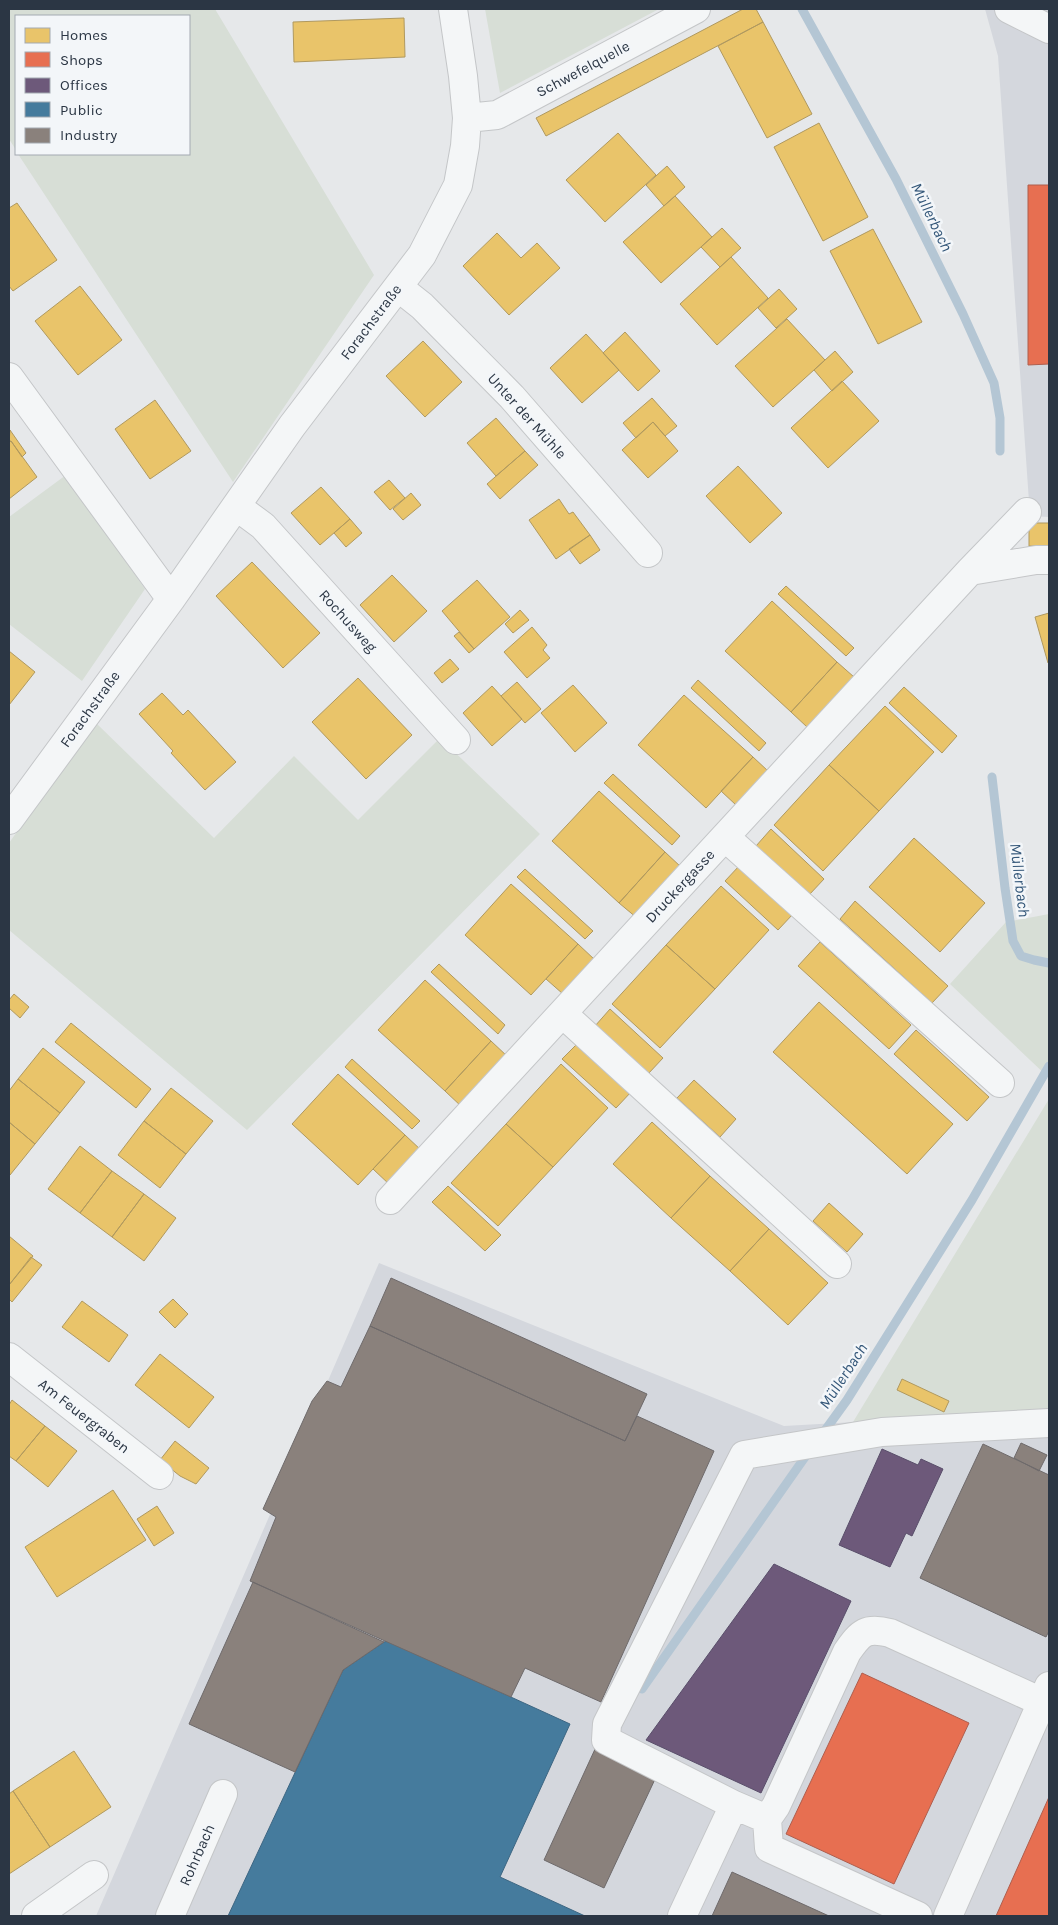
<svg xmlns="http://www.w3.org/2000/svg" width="1058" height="1925" font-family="Karla,sans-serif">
<rect width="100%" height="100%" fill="#e6e8ea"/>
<path fill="#d4d7dd" d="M985,9h64v508l-19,-1 -32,-460z
M379,1263l405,163 265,-15v505h-953z"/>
<path fill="#d7ded6" d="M9,9h206l159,266 -141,207 -215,-328h171v-138h-173v134l-7,-11z
M485,9h174l-159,84z
M66,475l79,114 -63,92 -73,-57v-107z
M95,722l119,116 80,-82 64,64 82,-82 100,96 -293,296 -238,-200v-87z
M1049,914v164l-99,-94 56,-62z
M1049,1099v312l-196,11z"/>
<path fill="#e9c46a" stroke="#b0995f" d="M743,9h13l7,13 -217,114 -10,-18z
M404,18l1,39 -111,5 -1,-40z
M763,22l49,92 -45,24 -49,-92z
M819,123l49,94 -45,24 -49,-94z
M618,133l38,42 -51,47 -39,-42z
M667,166l18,21 -21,19 -18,-21z
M675,196l37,41 -51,46 -38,-41z
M17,203l40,57 -44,31 -4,-5v-78z
M722,228l19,20 -21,19 -19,-20z
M873,229l49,93 -44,22 -48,-93z
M497,233l24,25 16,-15 23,25 -51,47 -46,-49z
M731,257l37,41 -51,47 -37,-41z
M80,286l42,54 -44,35 -43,-54z
M779,289l18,20 -21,19 -18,-20z
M787,319l38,41 -52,47 -38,-41z
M625,332l35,39 -22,20 -35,-38z
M586,334l33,36 -37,33 -32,-35z
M423,341l39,41 -37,35 -39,-41z
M835,351l18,21 -21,19 -18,-21z
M842,381l37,40 -51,47 -37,-40z
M652,398l25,28 -12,10 -12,-14 -17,16 -13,-15z
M155,400l36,51 -41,28 -35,-50z
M496,418l29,33 -29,25 -29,-33z
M653,422l25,29 -30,27 -26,-28z
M10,430l16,23 -4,4 -11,-16 -2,1z
M11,441l26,36 -28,22v-57z
M525,451l13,14 -38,34 -13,-15z
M738,466l44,47 -32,30 -44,-47z
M389,480l16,18 -15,12 -16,-18z
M321,487l29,32 -30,26 -29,-32z
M411,493l10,12 -18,15 -10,-11z
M559,499l10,15 4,-2 17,23 -34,24 -27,-39z
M350,519l12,14 -16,14 -12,-14z
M1029,523h20v23h-20z
M590,535l10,15 -20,14 -11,-15z
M252,562l68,71 -37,35 -67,-72z
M392,575l35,36 -33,31 -34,-37z
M477,580l33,37 -36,32 -32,-38z
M786,586l68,62 -8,8 -68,-62z
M772,601l65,61 -46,50 -66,-61z
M520,610l9,10 -16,13 -8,-9z
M1049,613v50h-1l-13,-46z
M532,627l15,18 -4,5 7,8 -23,20 -23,-26z
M459,632l15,17 -5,4 -15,-17z
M9,651l26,21 -26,33z
M450,659l9,10 -17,14 -8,-10z
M837,662l17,15 -47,50 -16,-15z
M358,678l54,57 -46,44 -54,-57z
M698,680l68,63 -7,8 -68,-63z
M517,682l24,27 -16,14 -24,-27z
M573,685l34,38 -32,29 -34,-39z
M492,686l30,33 -30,27 -29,-33z
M904,687l53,49 -15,17 -53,-50z
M162,693l21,22 5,-5 48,52 -31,28 -34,-37 2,-2 -34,-37z
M684,695l69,62 -47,51 -68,-63z
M885,706l49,46 -55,59 -50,-46z
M753,757l15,14 -32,34 -15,-14z
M829,765l50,46 -56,60 -49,-46z
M613,774l67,62 -8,9 -68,-62z
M599,791l66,61 -46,51 -67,-62z
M771,829l53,50 -15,16 -53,-49z
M914,838l71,65 -45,49 -71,-65z
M665,852l16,15 -44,51 -18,-15z
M740,865l53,49 -15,16 -53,-49z
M525,869l68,62 -8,8 -68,-62z
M511,884l67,60 -47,51 -66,-60z
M721,886l48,44 -54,59 -49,-44z
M855,901l93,85 -16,17 -92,-84z
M820,942l91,83 -22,24 -91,-83z
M578,944l17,16 -32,34 -17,-15z
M666,945l49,44 -55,59 -48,-44z
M439,964l66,61 -7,9 -67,-62z
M425,980l66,61 -46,50 -67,-61z
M14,994l15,13 -9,11 -11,-10v-8z
M819,1002l134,122 -46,50 -134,-122z
M610,1009l53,49 -15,16 -53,-48z
M71,1023l80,66 -15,19 -81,-66z
M916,1030l73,67 -22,24 -73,-67z
M491,1041l17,16 -46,50 -17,-16z
M579,1042l53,49 -16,17 -54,-49z
M43,1048l42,34 -25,31 -42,-34z
M352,1059l68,62 -8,8 -67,-62z
M561,1064l47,44 -55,59 -47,-43z
M338,1074l67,61 -47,50 -66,-61z
M18,1079l42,34 -25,31 -26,-22v-31z
M694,1080l42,39 -16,18 -43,-39z
M171,1088l42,33 -27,33 -42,-33z
M144,1121l42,33 -26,34 -42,-33z
M9,1122l26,22 -25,31 -1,-2z
M652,1122l58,54 -39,42 -58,-54z
M506,1124l47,43 -55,59 -47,-43z
M405,1135l17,16 -32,34 -17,-16z
M80,1146l32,25 -32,42 -32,-24z
M112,1171l32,23 -32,43 -32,-24z
M710,1176l59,53 -39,42 -59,-53z
M448,1186l53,49 -16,16 -53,-49z
M144,1194l32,24 -32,43 -32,-24z
M829,1203l34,31 -16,18 -34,-31z
M769,1229l59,54 -40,42 -58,-54z
M9,1236l24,20 -24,29z
M31,1257l11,8 -30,37 -3,-3v-14z
M173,1299l15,15 -13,14 -16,-16z
M82,1301l46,34 -19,27 -47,-35z
M160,1354l54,43 -25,31 -54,-43z
M902,1379l47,22 -5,11 -47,-22z
M12,1400l33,26 -29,35 -7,-5v-51z
M45,1426l32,25 -29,36 -32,-26z
M175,1441l34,27 -13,16 -16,-8 -20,-16z
M113,1490l33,50 -89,57 -32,-50z
M157,1506l17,27 -20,13 -17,-27z
M74,1751l37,56 -61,40 -37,-56z
M13,1791l37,56 -41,27v-80z"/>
<path fill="#e76f51" stroke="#af5e4d" d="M1028,185h21v179l-21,1z
M862,1673l107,50 -75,161 -108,-50z
M1049,1797v119h-53z"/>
<path fill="#6d597a" stroke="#594e6a" d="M882,1449l36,16 3,-6 22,10 -31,67 -6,-3 -16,34 -51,-22z
M774,1564l77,37 -90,192 -115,-53z"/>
<path fill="#457b9d" stroke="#3d6682" d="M388,1641l182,83 -70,153 85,39h-357l115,-246 41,-28z"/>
<path fill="#8a817c" stroke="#6e6a6b" d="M391,1278l256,116 -22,47 -255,-115z
M370,1326l255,115 12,-25 77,35 -113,251 -76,-34 -14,29 -261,-116 26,-64 -13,-8 49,-108 15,-20 14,6z
M1021,1443l26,12 -8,16 -25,-13z
M983,1444l66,31v156l-3,6 -126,-59z
M253,1582l131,60 -41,28 -48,102 -106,-48z
M596,1747l61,28 -53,113 -60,-28z
M732,1872l97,44h-117z"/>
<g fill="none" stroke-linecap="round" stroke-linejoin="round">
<path stroke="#b4c6d4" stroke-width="9" d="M802,9l94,170 67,135 31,69 6,35v33
M992,777l13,111 8,53 8,15 13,4 15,3
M821,1436l26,-36 125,-200 77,-134
M642,1689l168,-239"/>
<g stroke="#c4c6c8" stroke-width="30">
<path id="minor" d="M1009,9l40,20
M467,118l30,-3 199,-106
M398,287l24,19 90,91 136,156
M9,377l162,222
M236,506l27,20 193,214
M970,571l66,-11h13
M9,820l162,-221 121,-173 130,-171 36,-70 7,-39 2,-28 -4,-42 -10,-67
M725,837l275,246
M563,1014l274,250
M390,1200l580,-629 57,-59
M9,1357l150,118
M734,1805l-128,-65 1,-16 137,-269 138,-23 167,-9
M767,1819l2,29 149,68
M36,1916l58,-41
M170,1916l53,-122
M682,1916l52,-111 33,14 9,-13 71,-154c14,-20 19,-25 43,-19l152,69
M948,1916l101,-230"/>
</g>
<use href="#minor" stroke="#f4f6f7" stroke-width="28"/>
</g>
<g text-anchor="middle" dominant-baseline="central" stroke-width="5" stroke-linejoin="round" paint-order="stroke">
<g font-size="15" fill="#2b3644" stroke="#f3f6f9">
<text transform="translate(583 69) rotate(-28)">Schwefelquelle</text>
<text transform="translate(371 322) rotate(-53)">Forachstraße</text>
<text transform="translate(527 416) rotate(48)">Unter der Mühle</text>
<text transform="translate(348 621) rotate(48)">Rochusweg</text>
<text transform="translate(90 709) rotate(-54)">Forachstraße</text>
<text transform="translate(680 886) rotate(-47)">Druckergasse</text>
<text transform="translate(84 1416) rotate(38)">Am Feuergraben</text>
<text transform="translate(197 1855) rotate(-66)">Rohrbach</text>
</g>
<g font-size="16" font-style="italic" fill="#345779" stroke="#f3f6f9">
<text transform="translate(932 217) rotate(64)">Müllerbach</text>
<text transform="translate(1020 880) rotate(83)">Müllerbach</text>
<text transform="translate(843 1376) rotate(-57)">Müllerbach</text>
</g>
</g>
<rect width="1058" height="1925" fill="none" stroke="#2b3644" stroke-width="20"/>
<rect x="15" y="15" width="175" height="140" fill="#f3f6f9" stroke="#a3a9b1"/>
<rect x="25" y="28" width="25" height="15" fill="#e9c46a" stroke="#a3a9b1"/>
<text x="60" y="40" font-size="15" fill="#2b3644">Homes</text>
<rect x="25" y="52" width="25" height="15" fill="#e76f51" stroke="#a3a9b1"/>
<text x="60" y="65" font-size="15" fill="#2b3644">Shops</text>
<rect x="25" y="78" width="25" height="15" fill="#6d597a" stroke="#a3a9b1"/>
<text x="60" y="90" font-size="15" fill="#2b3644">Offices</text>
<rect x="25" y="102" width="25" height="15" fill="#457b9d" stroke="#a3a9b1"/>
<text x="60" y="115" font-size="15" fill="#2b3644">Public</text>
<rect x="25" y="128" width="25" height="15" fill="#8a817c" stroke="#a3a9b1"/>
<text x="60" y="140" font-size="15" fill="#2b3644">Industry</text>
</svg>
